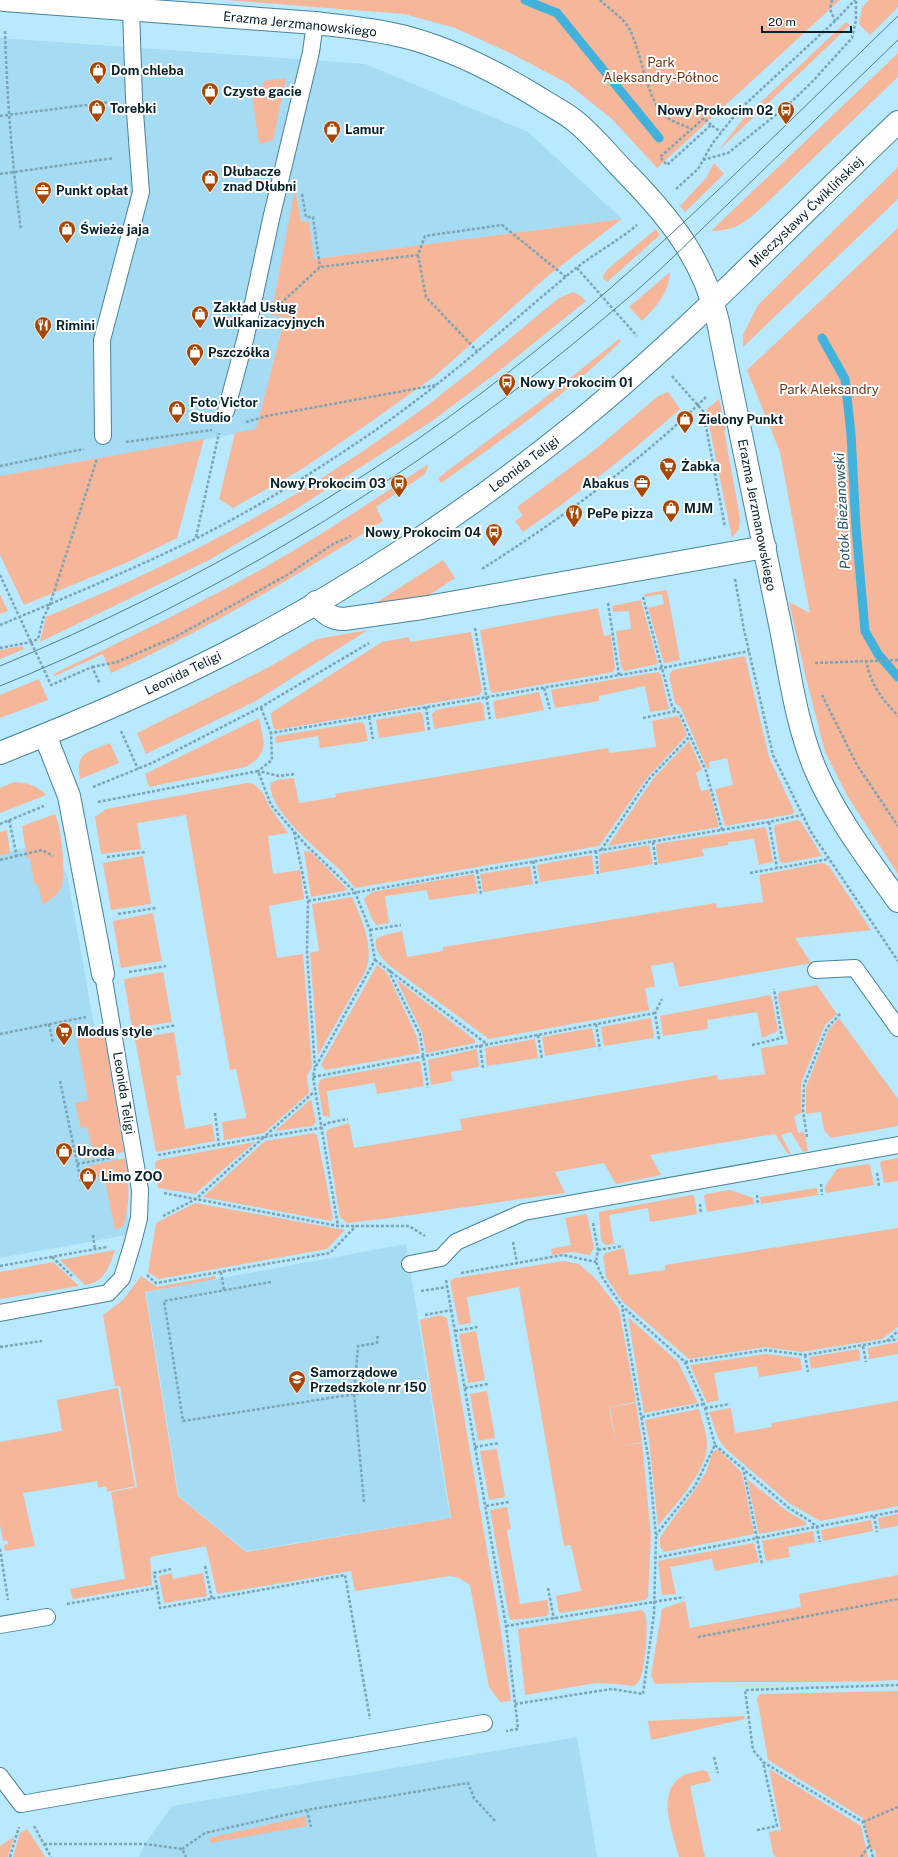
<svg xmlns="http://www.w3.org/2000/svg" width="898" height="1857" font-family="'Public Sans',sans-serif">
<rect width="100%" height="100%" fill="#b8e9fe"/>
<path fill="#a5dbf3" d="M0,38l365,26 163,68 94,87 -308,40 -5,-38 -8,1 -6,-32 -24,125 14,2 -29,113 -256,46z
M34,846l33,28 62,347 -2,14 -127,23v-404z
M406,1244l44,274 -204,33 -67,-55 -33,-204z
M577,1737l20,120h-458l6,-13 27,-38z"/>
<path fill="#f5b699" d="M226,0h614l-183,168 -45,-49 -45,-36 -55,-29 -57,-26 -51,-14z
M869,0h29v7l-28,28 -11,-11 3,-17z
M846,22l4,3 -132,126 25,-32z
M898,53v24l-140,134c-17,15 -25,19 -47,20z
M286,78l-13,62 -14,4 -8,-56 13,-2v-5z
M714,163l10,11 -39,38 -5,-6 26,-28z
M898,167v32l-155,148v-12l15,-30z
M295,189l6,33 8,-1 5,38 308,-40 -73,56 -114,101 -63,45 -70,48 -69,39 -14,-9 16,-66 21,-4 29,-112 -14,-2z
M898,228v646l-50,-77 -23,-45 -21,-82 -15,-68 21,11 -30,-161 -33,-82z
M656,229l4,6 -53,47 -4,-3 1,-5 4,-5z
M670,272c-1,21 -14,35 -28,49l-13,-14z
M573,292l6,3 7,6 -87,70 -67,50 -139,90 -84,49 -169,82 6,-25c121,-49 236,-108 343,-184 59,-41 114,-89 170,-135z
M619,339l2,2c-55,54 -118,98 -180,142l-3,-5 112,-84z
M668,392l12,17c-50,45 -102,85 -157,123l-8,-11 8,-5 -6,-9 80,-59 61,-52z
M719,399l7,30 -2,1 16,88 -1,11 -7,9 -26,-128z
M204,439l-27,99 -49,24 -104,43 -24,-50v-79z
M427,465l1,2 -4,8 -48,32 7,14c-88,56 -177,109 -272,152l-8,-19 -48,22 -2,-2c73,-35 145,-69 216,-109 54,-31 106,-66 158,-100z
M443,560l12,18 -32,21 -49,5z
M667,590l13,70 -16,3 -16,-55 16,-4 -2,-10 -17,3 -1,-3z
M0,594l8,17 -8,3z
M641,600l17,64 -34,7 -3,-4 -5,-36 15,-2 -2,-18 -16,1 -1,-6z
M598,608l6,28 7,-1 4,33 -2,4 -120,21 -3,-3 -10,-60z
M368,630l-114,72 -108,52 -9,-21 132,-66 48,-28z
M471,632l11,59 -3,4 -203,35 -3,-3 -2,-14 111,-71 27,-5 1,5z
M22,646l2,3 -24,10v-9z
M745,656l24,101 25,54 -1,3 -68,12 -10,-37 18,-4 -6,-27 -18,4 1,7 -3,-1 -26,-60 -6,-5 -6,-28 4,-5z
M658,672l3,3 8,34 -19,3 -5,-26 -46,10v5l-44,7 -4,-18z
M39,679l9,21 -48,18v-23z
M539,692l5,18 -48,9 -3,-18z
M480,702l3,3 2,15 -51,9 -2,-15 4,-4z
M420,712l3,4 2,15 -46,7 -3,-18z
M677,716l2,1 8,18 -41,44 -47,67 -244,42c-5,-6 -10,-13 -16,-19 -17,-16 -74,-61 -68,-86l7,-3 16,-2 5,25 37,-6 -1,-3 273,-46 1,5 47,-6 -4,-26z
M259,718c5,23 11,37 -14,49l-96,20 -4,-13z
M362,722l3,4 3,15 -48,7 -2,-12 -42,7 -1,-4 2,-3z
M689,741l13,28 -6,4 5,18 8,-2 10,38 -111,19 45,-67z
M110,743l9,20 -39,16c-5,-27 8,-27 30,-36z
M14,782c14,1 23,3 32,13l-46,18v-25z
M247,783l7,1 9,9 6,13 19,27 -20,3 5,38 27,-4 4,29 -35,7 8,52 26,-4 9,113 -5,9 2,17 -45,40 -40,7 -2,-18 24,-4v-2l-10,-47 -6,1 -44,-255 -49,8 4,26 -40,5 -6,-37 11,-8z
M55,814c6,12 11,58 7,71 -2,9 -12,15 -19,20l-5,-20 -4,-2 -4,-25 -3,1 -5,-33z
M798,820l3,2 21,34 -38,7 -4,-1 -6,-34 1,-3z
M765,827l2,4 6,31 -14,3 -5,-26 -26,3v3l-26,4 2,7 -46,8 -2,-20z
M7,830l3,23 -10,2v-23z
M649,845l4,19 -53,9 -1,-19z
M304,851l7,1 37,38 -37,7z
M592,855l2,19 -54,8 -3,-17z
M143,856l8,48 -40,6 -8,-47z
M822,863l7,3 42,64 -76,8 16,25 -132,24 -6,-25 -22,4 4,21 -10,1 4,22 -160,29 -99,-73c-8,-8 -16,-15 -14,-27l9,-4 17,-4 5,26 36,-6v-4l273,-44 1,5 46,-6 -4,-27z
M530,866l3,18 -50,8 -3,-18z
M474,874l4,19 -49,7 -2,-10 -42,6 4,27 -13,2 -4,-6 -8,-20 8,-7z
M352,897c10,23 22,48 14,73l-48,85 -8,-102 9,-2 -7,-47z
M153,913l9,48 -41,7 -8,-47z
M377,965l10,8 30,64 3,16 -95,17 -4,-5 1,-2z
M163,972l9,50 -40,6 -8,-49z
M396,979l79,61v3l-49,10 -4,-21z
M817,985l20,29 -12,11 -24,58v30l-7,3 4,17 6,-1 4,19 -5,1 -12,-20 -10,3 10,19h-3l-13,-20 -125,21 11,20 -45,9 -12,-21 -49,9 10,21c-73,9 -145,22 -218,30l-7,-6 -14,-84 3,-4 20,-6 5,25 108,-18 -2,-11 257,-44 1,5 47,-6 -4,-26 27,-4 -10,-46 1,-6z
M770,995l2,4 6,32 -16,7 -5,-26 -50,8 1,9 -45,7 -3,-20z
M651,1018l3,20 -50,8 -3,-19z
M839,1018l59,81v27l-67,12 -7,-8 -3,-18 -15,2v-27l23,-58z
M592,1028l4,19 -51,9 -3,-19z
M97,1031l7,3 20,118 -38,7 -1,-4 8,-2 -6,-26 -6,1 -6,-25 13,-3 -12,-66z
M174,1032l7,43 -5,1 9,53 27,-5 3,17 -59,11 -21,-113z
M535,1039l3,19 -51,8 -2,-18z
M477,1049l2,18 -28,5 1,9 -21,4 -3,-25z
M420,1061l4,25 -47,8 -2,-11 -48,8 3,26 -7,-1 -5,-31 3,-6z
M311,1099l5,23 -4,4 -37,5z
M314,1133l3,2 16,83 -2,3 -128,-24 62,-56z
M255,1142l-60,52 -37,-6 -3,-25 3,-3z
M125,1158c4,23 6,45 -2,68l-8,4 -11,-54 -14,2 -2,-12z
M898,1158v23l-14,2 -4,-20 2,-2z
M868,1164l2,1 4,20 -48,8 -1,-6 12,-18z
M817,1188l1,7 -57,9 -1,-7z
M730,1190l23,8 1,6 -47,8 -3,-16 2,-2z
M692,1195l3,3 2,16 -47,8 -2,-14 -39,7 5,29 -9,1 -4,-5 -2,-28z
M195,1203l150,27 -18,19 -168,30 -11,-7 8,-49z
M587,1214l7,34 -4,7 -18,-3 -20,3 -1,-6 20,-4 -6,-27z
M898,1228v99l-16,12 -81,13 -36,-5 -76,12 -66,-57 -17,-25 -3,-21 3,-3 18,-5 5,27 36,-5v-5z
M115,1250c-5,16 -11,33 -30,35l-25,-25z
M564,1261l15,3 16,14 24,31 17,93 -27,5 7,40 -6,-40 26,-4 6,39 -18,4 18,-3 9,93 -3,61 -3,3 -86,13 -3,-17 25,-5 -10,-46 -7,1 -45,-259 -52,10 4,26 -12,2 -9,-44 5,-3z
M53,1262l26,24 -79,13v-27z
M141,1276l16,11 58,-11 1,3 -71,13 33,204 68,56 205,-34 -31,-198 20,-5 7,3 53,307 11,76 -11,1 -11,-15 -19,-102 -11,-7 -9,-2 -95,15 -4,-20 -134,23 -11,-48 -56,11 2,28 -79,14 -3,-10 55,-10 -14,-87 26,-5 -17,-101h-5l-12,-71 20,-15z
M628,1317l50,45 20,41 -54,10z
M476,1331l9,49 -17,3 -9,-49z
M898,1342v12l-29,5 -1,-11z
M859,1349l1,11 -49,9 -2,-12z
M765,1354l35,4 2,12 -43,7 -2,-11 -43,7 5,27 -12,3 -17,-38z
M118,1388l17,98 -28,6 -1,-6 -8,2 -1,-7 -74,12 12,53 -30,5 -1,-6 4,-1 -1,-4 -4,1 -3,-16v-83l62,-11 -5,-31z
M487,1391l8,47 -17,3 -8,-47z
M898,1401v105l-78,15 -31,-18 -64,-55 -7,-10 -9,-26 22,-4 4,25 37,-6 -1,-4z
M699,1409c3,11 8,24 8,36 0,26 -33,61 -49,81l-9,-86 -4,-20z
M497,1449l8,48 -16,3 -9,-49z
M718,1449l24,24 12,61 -90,18 -4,-5v-9l7,-11 29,-39 10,-16 7,-20z
M747,1479l41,33 18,10v3l-47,9z
M507,1507l4,22 -4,1 13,74 27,-4 2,12 -2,4 -36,4 -2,-3 -19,-107z
M898,1514v12l-18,3 -2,-11z
M871,1520l2,11 -50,10 -2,-11z
M813,1531l2,11 -27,5 2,10 -24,4 -4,-20z
M754,1543l5,19 -44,9 -3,-12 -42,8 6,27 -14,1 -4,-34z
M172,1573l1,6 30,-6 4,23 -43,7 -5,-27z
M898,1575v105c-81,4 -162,0 -243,4l-4,-9 11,-66 23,-8 5,27 111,-21 -2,-13z
M642,1610l3,3c4,12 0,54 -5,66 -1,3 -4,5 -6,7l-17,-2 -21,-1 -71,12 -7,-66z
M898,1691v166h-22l-1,-7 -3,1 -3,-5 -6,-28 -95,-58 -11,-62 3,-4z
M744,1716l1,3 -94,21 -3,-19z
M769,1769l92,57 7,31h-92l-3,-3 -4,-22 12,-2z
M703,1770l5,2 3,9 -21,5 15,71h-26c-6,-25 -24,-63 3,-81 5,-3 15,-4 21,-6z
M305,1816l2,10 -97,17 -1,-5z
M27,1829l17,26 1,2h-32l7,-24z
M14,1837l-6,20h-8v-11z"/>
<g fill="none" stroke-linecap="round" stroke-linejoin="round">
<path stroke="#41b2db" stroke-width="9" d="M525,0l32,13 102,125
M822,338l23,41 6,55 5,94 9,103 13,23 20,23"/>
<g stroke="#47839a" stroke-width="18">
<path id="lane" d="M226,411l20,-75 25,-117 40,-167 4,-29
M103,436l-1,-96 39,-148 -7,-93 -3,-90
M816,970l39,-2 43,60
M410,1264l31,-6 15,-16 68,-30 374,-67
M0,1313l108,-20 14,-15 11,-36 6,-24 1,-28 -37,-216
M0,1625l47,-8
M0,1776l21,28 463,-81"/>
</g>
<g stroke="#47839a" stroke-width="24">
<path id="street" d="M4,0l311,23c33,4 66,7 98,16 45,13 87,35 126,59 12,8 25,14 36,23 18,14 36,37 53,54 43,44 76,86 90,147 20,101 41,202 62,302 10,50 16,100 36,147 20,46 53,89 82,130
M316,602c7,11 15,17 28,17l78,-11 343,-61
M45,735l24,61 34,178"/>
</g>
<g stroke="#47839a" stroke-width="24">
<path id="secondary" d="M0,753c76,-30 151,-62 224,-99 123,-63 246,-144 353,-231 114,-93 215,-200 321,-301"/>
</g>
<path stroke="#7ba4b5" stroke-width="2.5" stroke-dasharray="3 2" stroke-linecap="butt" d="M600,0c9,9 25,19 30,30 11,21 18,75 36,87 7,5 17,8 25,12
M832,0l-2,9 5,12
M5,31c2,67 7,133 16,199
M0,116l110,-14
M711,125l-7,-7 -44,39 7,8 44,-40 10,7
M703,160l25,-7 59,-47 24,-23 41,-45 4,-18v-20
M0,174l114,-16
M676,189l22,-20 14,-25 27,-34 96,-89 20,-21
M302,194l4,23h7l7,50
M418,255l8,42 51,54
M577,268l60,68
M277,307l43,-40 98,-12 7,-19 77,-11 64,52
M672,376l31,35 22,116
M246,422l21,-6 169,-31
M126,442l86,-12
M0,466l84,-17
M196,537l23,-104
M482,569c78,-50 157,-106 224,-172
M0,575l51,110 41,-18 8,17
M735,579l9,51 29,125 38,77 87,129
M643,597l29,109 8,8 26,57 16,59
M608,603l11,72
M0,625c65,-27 131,-55 195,-86 56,-28 111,-62 163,-97 77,-51 146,-114 217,-173 20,-16 43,-28 62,-44
M475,628l15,91
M0,648l31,-6 7,-3 5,-20 7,-15 47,-145
M866,660c5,26 15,37 32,56
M815,663l83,-3
M92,667l25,-5 60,-26 110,-61 46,-31 18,-8
M544,688l6,21
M822,695l35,70 41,61
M426,707l3,23
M261,708l10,25
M369,717l4,22
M643,718l33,-7
M121,731l17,38
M294,774l-15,2 -21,-5 14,-11 -1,-27 391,-65 87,-17
M93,787l59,-24 109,-56 108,-64
M98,802l160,-31 13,34 34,39 50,48 15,38 5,30 -60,108 -2,9 25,149
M9,820l8,37
M769,822l8,46
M0,824l44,-18
M294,832l14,69 -1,52 8,114
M653,842l3,23
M601,850l48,-71 41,-43
M596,851l2,24
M107,857l39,-5
M0,860l42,-10 11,6
M533,861l4,24
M477,871l4,23
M750,873l79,-14
M308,901l169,-30 292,-49 33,-7
M118,914l38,-6
M370,930l31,-5
M375,960l112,84
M390,970l1,6 29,58 8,54
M129,972l37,-6
M49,1024l4,19
M596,1024l4,25
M137,1033l39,-8
M0,1034l86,-17
M538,1035l4,24
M659,1039l-4,-26 7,-14
M480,1045l3,23
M752,1045l30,-7 -8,-49
M313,1077l342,-64
M60,1081l21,101
M215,1113l4,32
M807,1137l-4,-26 1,-26 23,-57 14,-15
M158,1155l106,-18 50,-45
M77,1164l33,-6
M877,1173l2,13
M821,1184l1,11
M164,1193l174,33h71l16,10
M757,1195l1,10
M700,1204l1,10
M163,1216l33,-17 68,-62 56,-9 7,-5 21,-4
M593,1223l5,27 -2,12 6,15 20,29 63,56 19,42 11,41 -20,41 -39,49
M93,1235l2,15
M513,1242l4,21
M598,1250l25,-4
M52,1257l20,19
M0,1266l107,-19
M221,1272l3,18
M461,1273l102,-18 33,7
M147,1275l9,8 174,-30 26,-27
M446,1280l60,346 12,103 -12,2
M271,1282l-107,19 19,120 210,-33
M421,1291l26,-4
M425,1315l26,-5
M455,1331l23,-4
M887,1341l11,-10
M863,1346l3,16
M0,1347l42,-6
M805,1355l3,17
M685,1362l81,-12 39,5 93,-16
M465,1388l23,-4
M705,1408l25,-4
M642,1417l62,-13
M715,1445l74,63 21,13 7,6 3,15
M475,1447l24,-4
M743,1467l19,97
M364,1502l-10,-109 4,-47 19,-3 1,-9
M486,1506l23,-4
M874,1516l3,16
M0,1549l8,51
M654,1558l244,-47
M205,1566l7,33
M157,1588l-3,-15 17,-4
M548,1588l6,31
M67,1604l90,-16 3,20 185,-33 25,144
M506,1626l178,-29
M698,1637l200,-38
M515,1704l97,-15 31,5 11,-80 2,-78 -7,-74 -27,-156
M714,1757l4,16
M307,1810l4,17
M863,1822l35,-15
M34,1826l17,31
M757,1830l20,-4 -14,-64
M44,1844h101l37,5 4,8
M182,1849l23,-16 102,-23 161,-27 6,15 21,23
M10,1857l9,-30
M861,1857l8,-11
M873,1857l-10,-35 -100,-60 -10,-12 -8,-60 153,-5"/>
<use href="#lane" stroke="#fff" stroke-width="16"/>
<use href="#street" stroke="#fff" stroke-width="22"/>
<use href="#secondary" stroke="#fff" stroke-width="22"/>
<path stroke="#587d8c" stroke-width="1" d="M0,666c195,-81 380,-188 544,-322 125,-101 238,-216 354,-328
M0,686c179,-72 351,-173 505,-288 44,-34 88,-70 130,-106 33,-28 63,-60 94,-89 56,-54 113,-109 169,-163"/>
</g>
<defs>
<g id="shop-pin" transform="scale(0.9)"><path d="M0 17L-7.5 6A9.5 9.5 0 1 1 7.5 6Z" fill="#a84603" stroke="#fff"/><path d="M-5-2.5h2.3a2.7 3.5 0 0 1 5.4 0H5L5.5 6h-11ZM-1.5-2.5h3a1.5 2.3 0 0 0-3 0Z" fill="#fff"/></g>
<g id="bus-pin" transform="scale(0.9)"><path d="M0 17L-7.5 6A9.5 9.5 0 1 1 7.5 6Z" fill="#a84603" stroke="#fff"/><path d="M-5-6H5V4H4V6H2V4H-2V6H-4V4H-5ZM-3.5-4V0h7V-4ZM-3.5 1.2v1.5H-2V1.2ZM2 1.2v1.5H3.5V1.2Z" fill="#fff"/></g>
<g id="office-pin" transform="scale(0.9)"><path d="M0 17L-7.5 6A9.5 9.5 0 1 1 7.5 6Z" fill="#a84603" stroke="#fff"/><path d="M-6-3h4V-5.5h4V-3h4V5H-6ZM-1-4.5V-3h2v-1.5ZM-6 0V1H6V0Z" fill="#fff"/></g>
<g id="restaurant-pin" transform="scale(0.9)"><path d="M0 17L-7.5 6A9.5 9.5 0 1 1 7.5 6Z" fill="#a84603" stroke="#fff"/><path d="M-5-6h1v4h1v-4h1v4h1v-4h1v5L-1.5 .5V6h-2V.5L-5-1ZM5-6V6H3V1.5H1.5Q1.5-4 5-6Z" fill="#fff"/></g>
<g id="supermarket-pin" transform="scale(0.9)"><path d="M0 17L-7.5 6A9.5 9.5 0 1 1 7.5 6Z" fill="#a84603" stroke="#fff"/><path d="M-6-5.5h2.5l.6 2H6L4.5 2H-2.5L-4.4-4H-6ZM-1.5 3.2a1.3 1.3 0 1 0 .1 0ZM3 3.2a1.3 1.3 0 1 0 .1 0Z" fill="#fff"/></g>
<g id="school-pin" transform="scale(0.9)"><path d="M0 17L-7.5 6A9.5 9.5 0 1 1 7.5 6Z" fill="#a84603" stroke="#fff"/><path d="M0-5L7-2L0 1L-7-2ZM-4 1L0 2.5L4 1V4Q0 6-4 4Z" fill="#fff"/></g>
</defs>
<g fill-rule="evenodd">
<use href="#shop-pin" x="98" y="70"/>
<use href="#shop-pin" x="210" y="91"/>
<use href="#shop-pin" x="97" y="108"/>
<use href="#bus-pin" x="786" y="110"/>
<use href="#shop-pin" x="332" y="129"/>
<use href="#shop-pin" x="210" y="178"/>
<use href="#office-pin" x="43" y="190"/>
<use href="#shop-pin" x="67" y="229"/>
<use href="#shop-pin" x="200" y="314"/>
<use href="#restaurant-pin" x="43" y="325"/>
<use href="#shop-pin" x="195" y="352"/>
<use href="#bus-pin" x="507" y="382"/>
<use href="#shop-pin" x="177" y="409"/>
<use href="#shop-pin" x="685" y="419"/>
<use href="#supermarket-pin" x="668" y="466"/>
<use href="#bus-pin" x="399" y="483"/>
<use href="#office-pin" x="642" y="483"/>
<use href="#shop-pin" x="671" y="508"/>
<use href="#restaurant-pin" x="574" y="513"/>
<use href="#bus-pin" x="494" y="532"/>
<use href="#supermarket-pin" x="64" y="1031"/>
<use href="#shop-pin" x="64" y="1151"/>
<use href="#shop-pin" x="88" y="1176"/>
<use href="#school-pin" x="297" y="1379"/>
</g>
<g text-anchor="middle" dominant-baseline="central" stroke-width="4" stroke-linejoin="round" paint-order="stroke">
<g font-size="13" fill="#08222c" stroke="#fff">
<text transform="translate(300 24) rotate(6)">Erazma Jerzmanowskiego</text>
<text transform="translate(806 212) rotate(-44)">Mieczysławy Ćwiklińskiej</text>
<text transform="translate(524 464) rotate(-37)">Leonida Teligi</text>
<text transform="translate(757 515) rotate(79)">Erazma Jerzmanowskiego</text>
<text transform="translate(183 673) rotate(-26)">Leonida Teligi</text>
<text transform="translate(124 1093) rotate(81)">Leonida Teligi</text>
</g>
<g font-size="13" fill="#6d361a" stroke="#fff">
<text x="661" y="62">Park<tspan x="661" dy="15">Aleksandry-Północ</tspan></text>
<text x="829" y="389">Park Aleksandry</text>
</g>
<g font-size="13" font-weight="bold" fill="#08222c" stroke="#fff" text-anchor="start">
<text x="111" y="70">Dom chleba</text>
<text x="223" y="91">Czyste gacie</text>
<text x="110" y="108">Torebki</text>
<text x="773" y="110" text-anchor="end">Nowy Prokocim 02</text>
<text x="345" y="129">Lamur</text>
<text x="223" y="171">Dłubacze<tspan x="223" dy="15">znad Dłubni</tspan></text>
<text x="56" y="190">Punkt opłat</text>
<text x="80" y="229">Świeże jaja</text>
<text x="213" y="307">Zakład Usług<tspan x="213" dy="15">Wulkanizacyjnych</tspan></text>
<text x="56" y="325">Rimini</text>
<text x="208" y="352">Pszczółka</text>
<text x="520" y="382">Nowy Prokocim 01</text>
<text x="190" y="402">Foto Victor<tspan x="190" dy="15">Studio</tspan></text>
<text x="698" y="419">Zielony Punkt</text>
<text x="681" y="466">Żabka</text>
<text x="386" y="483" text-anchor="end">Nowy Prokocim 03</text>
<text x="629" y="483" text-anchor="end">Abakus</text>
<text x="684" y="508">MJM</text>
<text x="587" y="513">PePe pizza</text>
<text x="481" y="532" text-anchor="end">Nowy Prokocim 04</text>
<text x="77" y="1031">Modus style</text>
<text x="77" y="1151">Uroda</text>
<text x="101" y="1176">Limo ZOO</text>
<text x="310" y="1372">Samorządowe<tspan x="310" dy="15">Przedszkole nr 150</tspan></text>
</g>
<g font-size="14" font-style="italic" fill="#255365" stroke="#fff">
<text transform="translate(842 511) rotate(-93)">Potok Bieżanowski</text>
</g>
</g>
<path d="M762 26v6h89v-6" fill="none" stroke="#08222c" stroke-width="2"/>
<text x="768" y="26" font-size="12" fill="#08222c" stroke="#ffffff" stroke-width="3" paint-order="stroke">20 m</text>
</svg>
